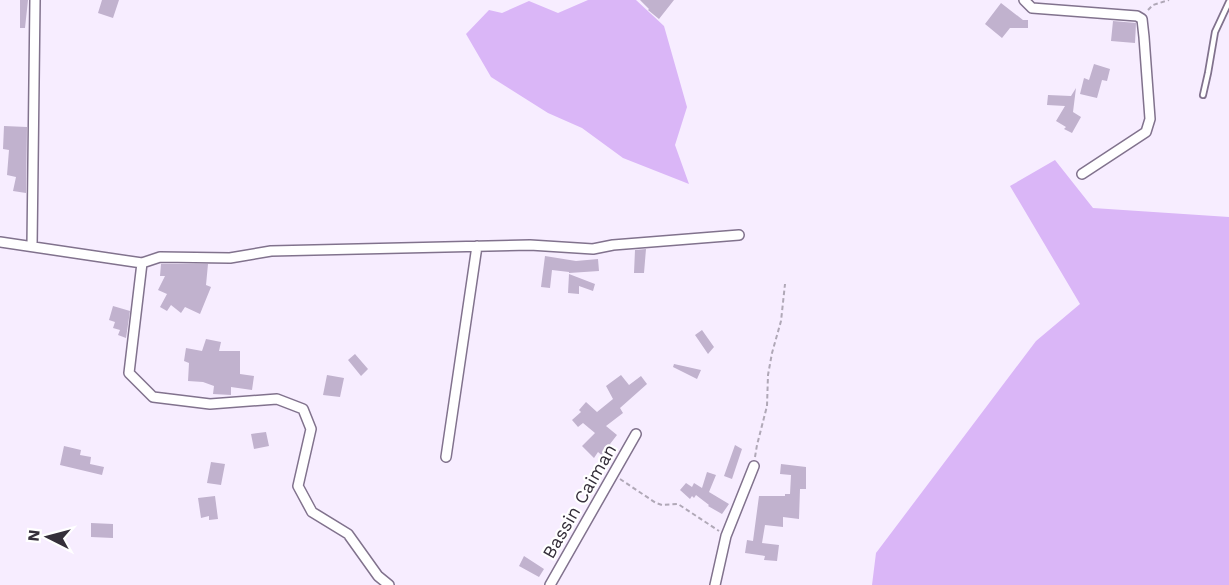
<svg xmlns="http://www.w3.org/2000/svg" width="1229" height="585" font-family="'Work Sans',sans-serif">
<rect width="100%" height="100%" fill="#f7edff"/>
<path fill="#dab6f7" d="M588,0h48l28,26 23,81 -12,38 14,39 -66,-26 -41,-30 -34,-15 -57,-36 -25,-43 23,-24 13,3 27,-12 29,12z
M1055,160l38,48 136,9v368h-357l4,-32 160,-212 44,-37 -70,-118z"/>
<path fill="#c1b2ce" d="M20,0h8l-3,28h-5z
M102,0h17l-6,18 -15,-5z
M640,0h34l-15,19 -11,-9 1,-1z
M1001,3l22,17h5v8h-18l-8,10 -17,-14z
M1113,21l23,2 -1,20 -24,-2z
M1094,64l16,5 -3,12 -5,-1 -5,18 -17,-4 4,-16 5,2z
M1076,88l-3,24 8,5 -9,16 -8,-4 2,-2 -10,-6 9,-15 -18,-1 1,-10 23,1z
M4,126l23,1 -1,66 -13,-2 3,-14 -9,-2 2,-25 -6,-1z
M646,249l-2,24h-10l1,-23z
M545,256l31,5 22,-2 1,12 -30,2v-1l-17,-2 -2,18 -9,-1z
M161,264h47l-2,21 5,2 -11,27 -15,-7 -4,6 -10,-8 -4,6 -7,-4 7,-13 -9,-4 7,-14h-5z
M569,274l26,10 -2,7 -14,-5v8l-11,-1z
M113,306l17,5 -4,27 -8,-3 2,-5 -7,-2 2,-6 -6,-2z
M702,330l12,17 -6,7 -13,-19z
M206,339l15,3 -2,9h21v23l14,2 -2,14 -21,-3v8l-18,-1 1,-8 -11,-4 -15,-1 1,-18 -5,-2 2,-13 16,3z
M355,354l13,15 -7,7 -13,-16z
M674,364l27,6 -4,9 -24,-12z
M327,375l17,3 -4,19 -17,-2z
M621,375l8,10 12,-9 6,8 -27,24 3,5 -17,13 11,9 -7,9 3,3 -9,10 -6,-5 -4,6 -12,-12 13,-13 -12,-10 -5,4 -6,-7 9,-8 -2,-2 7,-8 11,10 16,-13 -7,-13z
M266,432l3,14 -15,3 -3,-15z
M735,445l7,4 -10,30 -8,-3z
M64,446l17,4 -1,5 11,2 -1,7 14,3 -2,8 -42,-10z
M211,462l14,2 -4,21 -14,-2z
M781,464l25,3v22h-6l-1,30 -16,-2v10l-18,-2 -3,18 17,2 -2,16 -13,-1 1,-4 -20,-3 2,-13 6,1 6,-45h26v-2h5l1,-19 -11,-1z
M707,472l9,3 -7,17 20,12 -7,10 -14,-8 1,-1 -13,-10 -2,3 -2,-2 -2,3 -10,-9 6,-7 6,4 2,-4 8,5z
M215,496l3,23 -9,1v-4l-8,2 -3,-20z
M91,523l22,1v14l-22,-1z
M524,556l20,13 -5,8 -20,-11z"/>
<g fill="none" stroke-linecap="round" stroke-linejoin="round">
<g stroke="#81728d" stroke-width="8">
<path id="lane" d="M1203,95l5,-22 7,-41 14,-30"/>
</g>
<g stroke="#81728d" stroke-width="12">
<path id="street" d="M1024,0l8,8 105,8 5,3 2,18 6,82 -4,13 -64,42
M0,242l142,21 -13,110 24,24 57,7 67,-5 26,10 8,20 -13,57 14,26 36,22 30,42 11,9
M32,246l3,-246
M142,263l18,-6 70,1 41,-7 259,-6 63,4 20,-4 126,-10
M446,457l31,-211
M550,585l86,-151
M715,585l11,-49 28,-70"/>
</g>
<path stroke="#b0a8b7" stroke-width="2" stroke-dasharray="4.5 3" stroke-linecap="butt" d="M1148,10l5,-5 16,-5
M755,457l2,-12 10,-39 1,-31 4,-22 9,-32 4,-37
M620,479l36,24 6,2 16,-1 41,27"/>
<use href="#lane" stroke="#fff" stroke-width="4.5"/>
<use href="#street" stroke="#fff" stroke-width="9"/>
</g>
<g text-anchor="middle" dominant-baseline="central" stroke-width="4.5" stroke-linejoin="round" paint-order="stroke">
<g font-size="18" fill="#352f3a" stroke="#fff">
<text transform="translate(579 501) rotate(-60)">Bassin Caiman</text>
</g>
</g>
<g transform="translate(48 537) rotate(276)" stroke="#ffffff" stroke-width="4.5" paint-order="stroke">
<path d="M0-4.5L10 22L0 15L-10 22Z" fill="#352f3a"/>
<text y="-9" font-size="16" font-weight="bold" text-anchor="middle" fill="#352f3a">N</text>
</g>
</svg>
